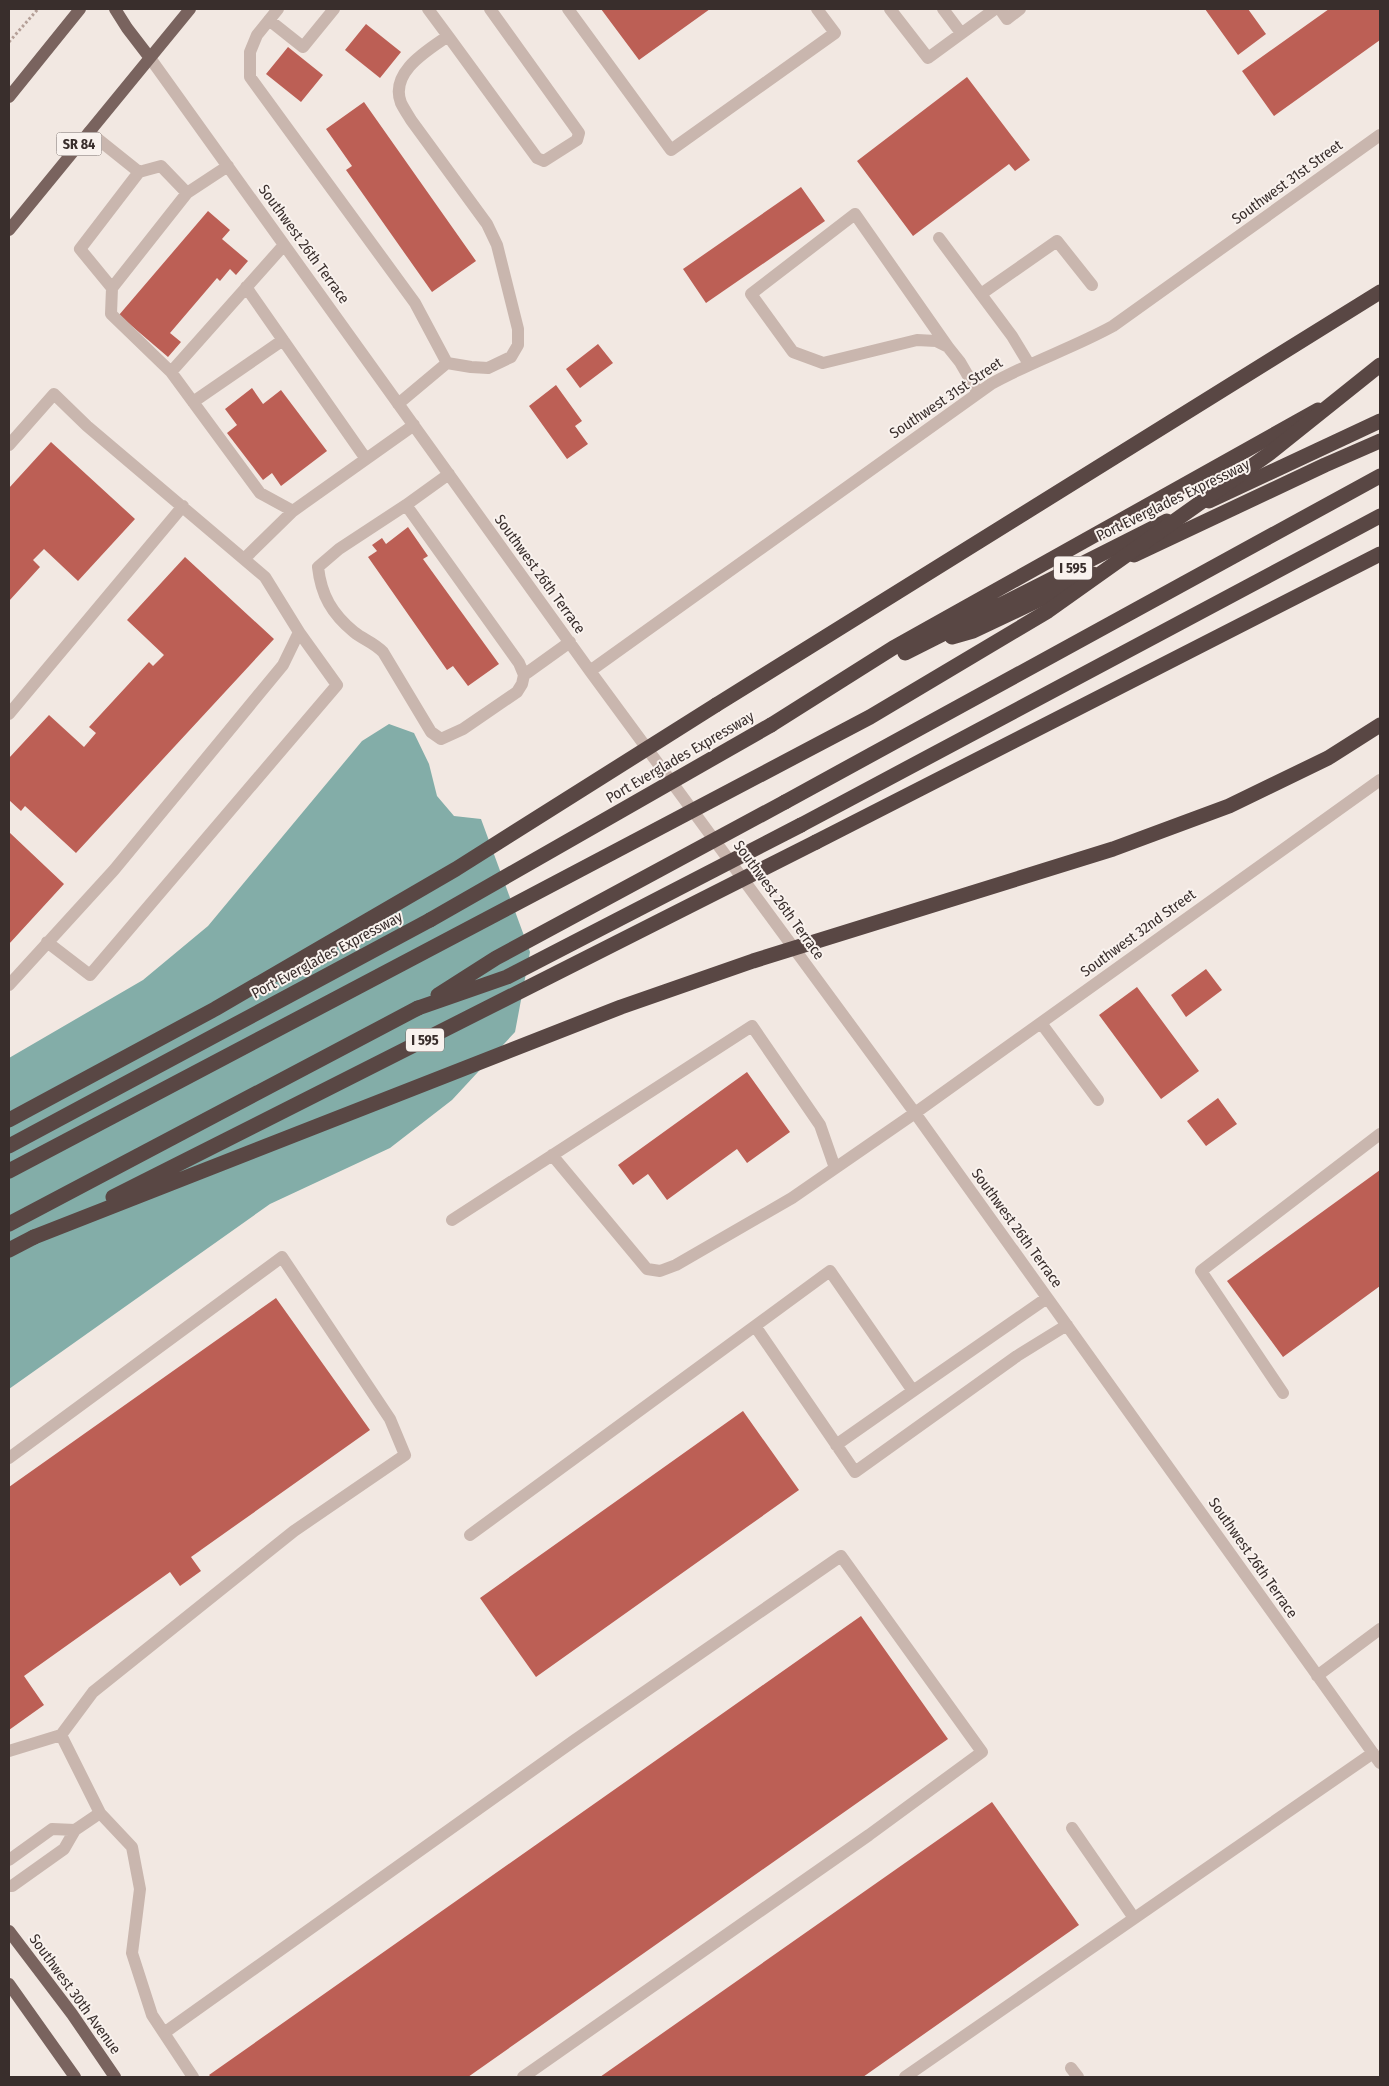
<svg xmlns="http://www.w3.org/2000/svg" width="1389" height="2086" font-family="'Fira Sans Condensed',sans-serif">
<rect width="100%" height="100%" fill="#f2e8e2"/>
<path fill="#83ada8" d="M389,724l25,9 15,31 8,32 17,20 27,3 49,133 -15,80 -63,68 -62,48 -120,56 -261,185v-331l134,-78 65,-54 154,-185z"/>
<path fill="#bc5f55" d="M601,9h109l-71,51z
M1205,9h43l18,25 -28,21z
M1329,9h51v31l-106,76 -32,-45z
M366,24l35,28 -21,26 -35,-28z
M288,47l35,28 -22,27 -35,-28z
M967,77l63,83 -15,11 -6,-7 -96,72 -56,-75z
M364,102l112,159 -44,31 -86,-122 6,-4 -26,-37z
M801,187l24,34 -119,82 -23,-34z
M208,211l22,19 -8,9 26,22 -12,14 -6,-6 -10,12 -3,-3 -47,55 11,9 -13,15 -49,-42z
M598,344l15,19 -33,25 -14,-19z
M556,385l26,36 -7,5 13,18 -21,15 -38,-53z
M252,388l11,16 18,-14 46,61 -46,35 -9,-13 -9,7 -36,-47 10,-8 -12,-16z
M51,442l84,77 -57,62 -34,-32 -11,11 7,7 -31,34v-113z
M408,527l20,29 -5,3 76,105 -31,22 -15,-20 -6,4 -79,-113 9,-6 -5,-6 10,-7 4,6z
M185,557l89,82 -198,214 -51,-47 -4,5 -12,-11v-42l40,-43 35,32 12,-14 -7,-6 60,-65 4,4 11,-11 -37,-35z
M9,832l55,52 -55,60z
M1206,969l16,21 -36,27 -15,-22z
M1137,987l62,84 -38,28 -62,-84z
M747,1072l43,60 -43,31 -10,-14 -70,51 -19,-26 -15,11 -15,-20z
M1218,1098l19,26 -31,22 -19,-25z
M1380,1170v116l-97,71 -56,-76z
M276,1298l94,132 -179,127 10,14 -21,15 -10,-14 -146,104 20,29 -35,25v-243z
M743,1411l56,79 -263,187 -56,-79z
M861,1616l87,123 -480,338h-257l-2,-2z
M992,1802l87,123 -216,152h-263z"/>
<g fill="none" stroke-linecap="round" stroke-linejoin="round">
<path stroke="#b5a098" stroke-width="3" stroke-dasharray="2.5 2.5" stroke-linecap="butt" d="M9,42l29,-33"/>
<path stroke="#c9b6ae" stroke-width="12" d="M278,9l-21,26 -7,17v25l165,226 32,60 -49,41
M428,9l20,27c-20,14 -59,36 -47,67 3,6 7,12 10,17l76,104 10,21 21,84v16l-7,12 -23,11 -17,-1 -24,-4
M568,9l103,141 164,-117 -18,-24
M890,9l38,49 67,-49
M943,9l18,24
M1000,9l7,10 13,-10
M269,20l34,27 31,-38
M448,36l89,122 7,3 33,-21 2,-7 -89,-124
M150,58l440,613 325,442 465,650
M89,132l50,40 22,-6 26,27
M939,238l73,98 17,28
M284,245l-113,127 89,121 33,18 121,-86
M246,287l120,172
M112,288l-32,-39 59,-77
M981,294l76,-53 35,44
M948,347l-93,-133 -104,80 42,58 30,11 94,-23 19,1 12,6 12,15 18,31
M171,372l-60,-58 1,-26 75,-95 41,-27
M193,402l90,-62
M9,445l45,-51 33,32 178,151 34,55 -16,33 -169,205 -105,115
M406,505l113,158 5,12 -2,9 -5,8 -54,37 -22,10 -10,-7 -48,-80c-10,-10 -19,-12 -29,-20 -22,-18 -33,-37 -36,-65l21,-18 67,-44 43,-31
M244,559l49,-48
M590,671l401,-287c39,-22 82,-36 122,-58l267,-191
M524,675l46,-33
M9,714l174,-208
M47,942l43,33 247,-290 -38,-53
M1041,1023l57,77
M552,1155l95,114 13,2 16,-6 116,-67 123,-85 465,-333
M452,1220l300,-194 68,99 15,43
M755,1326l100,146 162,-116 50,-31
M1283,1393l-82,-122 179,-137
M836,1445l77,-54
M9,1458l273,-201 108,162 15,36 -111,76 -201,161 -32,43 -52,16
M470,1535l360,-264 83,120 134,-93
M1317,1676l63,-47
M61,1735l39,78
M1072,1828l62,90
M9,1860l43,-31 23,1
M9,1886h3l52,-37 11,-19 25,-17 32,34 8,42 -8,64 20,62 41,62
M164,2033l411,-293 266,-184 141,196 -113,83 -346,242
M1071,2068l7,9
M905,2077l468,-324"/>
<path stroke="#79635e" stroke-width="12" d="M115,9l12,19 23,30
M9,97l71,-88
M9,230l181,-221
M9,1931l63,83 43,63
M9,1984l66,93"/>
<path stroke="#594744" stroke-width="15" d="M1209,501l171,-80
M1134,555l191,-90 55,-24
M952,637l21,-6 120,-57
M905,653l262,-132
M716,705l664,-413
M771,725l122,-77 425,-238
M785,802l595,-326
M801,825l579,-309
M816,842l564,-288
M9,1146l421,-226
M9,1224l409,-216
M9,1250l25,-13"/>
<path stroke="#594744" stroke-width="15" d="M430,920l341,-195
M438,995l58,-37 289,-156
M418,1008l89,-31 294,-152
M9,1120l206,-111 241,-140 260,-164
M9,1171l861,-454 178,-106 222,-158 110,-88
M113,1197l703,-355
M34,1237l587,-230 132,-46 360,-112 116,-43 99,-48 52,-33"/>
</g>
<g text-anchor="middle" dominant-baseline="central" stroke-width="4" stroke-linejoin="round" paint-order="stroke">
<g fill="#f9f2ee" stroke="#736966" stroke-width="1">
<rect x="56.5" y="132.5" width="45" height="23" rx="4"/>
<rect x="1054" y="556.5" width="38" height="23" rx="4"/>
<rect x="406" y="1028.5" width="38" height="23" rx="4"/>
</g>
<g font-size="14" font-weight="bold" fill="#392e2c">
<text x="79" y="144">SR 84</text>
<text x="1073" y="568">I 595</text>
<text x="425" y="1040">I 595</text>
</g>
<g font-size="15" fill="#392e2c" stroke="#f9f2ee">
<text transform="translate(1287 182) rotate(-36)">Southwest 31st Street</text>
<text transform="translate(304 244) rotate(54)">Southwest 26th Terrace</text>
<text transform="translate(946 398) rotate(-34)">Southwest 31st Street</text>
<text transform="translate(1173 500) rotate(-26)">Port Everglades Expressway</text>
<text transform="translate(540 574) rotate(54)">Southwest 26th Terrace</text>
<text transform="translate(680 757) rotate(-30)">Port Everglades Expressway</text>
<text transform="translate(779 900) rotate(54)">Southwest 26th Terrace</text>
<text transform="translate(1138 933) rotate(-36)">Southwest 32nd Street</text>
<text transform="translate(327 955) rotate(-28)">Port Everglades Expressway</text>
<text transform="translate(1017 1228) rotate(54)">Southwest 26th Terrace</text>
<text transform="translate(1253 1558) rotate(55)">Southwest 26th Terrace</text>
<text transform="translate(75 1994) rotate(54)">Southwest 30th Avenue</text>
</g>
</g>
<rect width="1389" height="2086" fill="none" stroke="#392e2c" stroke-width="20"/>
</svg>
